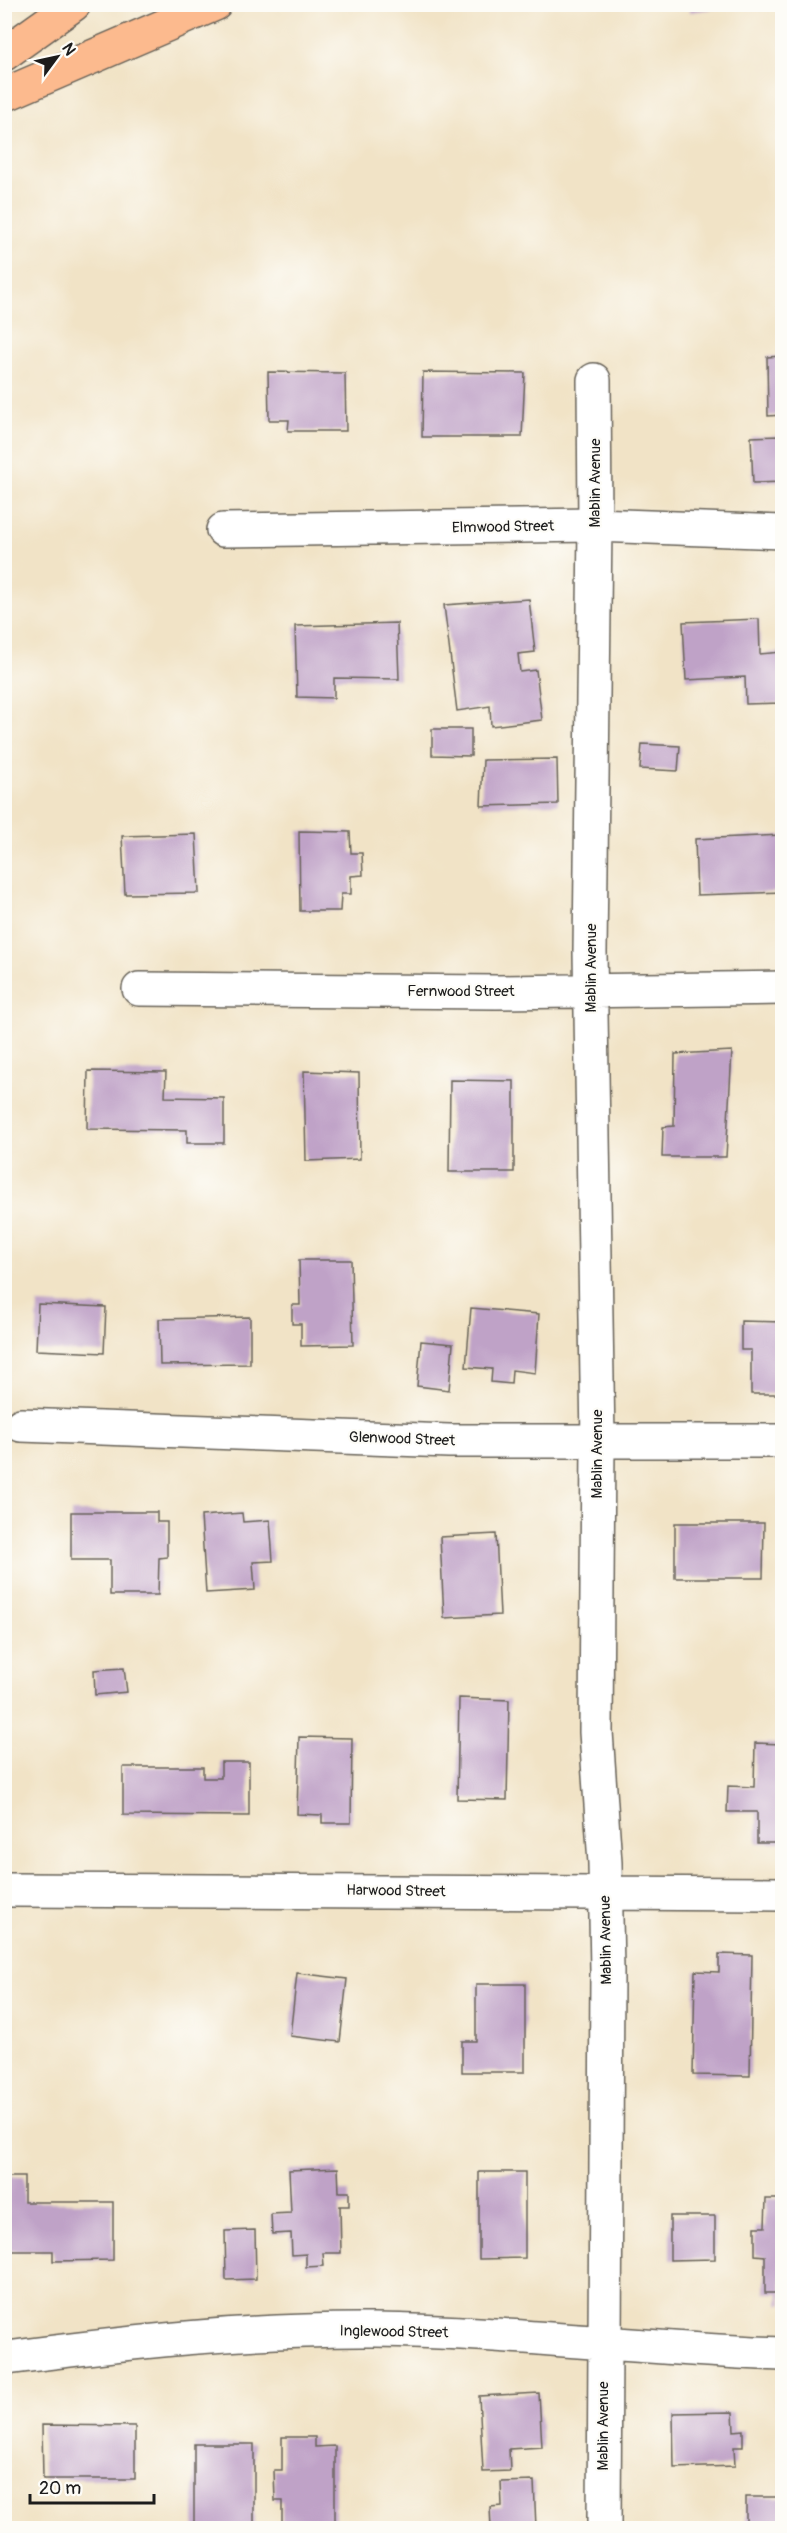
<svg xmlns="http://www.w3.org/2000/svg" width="787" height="2533" font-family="Pangolin,sans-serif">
<rect width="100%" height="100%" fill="#fdfcf7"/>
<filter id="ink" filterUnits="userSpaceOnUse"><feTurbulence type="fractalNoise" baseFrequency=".0167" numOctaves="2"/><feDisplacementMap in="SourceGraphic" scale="12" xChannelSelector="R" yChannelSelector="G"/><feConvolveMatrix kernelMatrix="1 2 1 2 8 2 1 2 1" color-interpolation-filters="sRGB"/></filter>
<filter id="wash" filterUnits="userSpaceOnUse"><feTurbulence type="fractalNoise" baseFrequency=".008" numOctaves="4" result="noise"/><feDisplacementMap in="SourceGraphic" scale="24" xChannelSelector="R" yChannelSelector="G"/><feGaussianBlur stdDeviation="1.35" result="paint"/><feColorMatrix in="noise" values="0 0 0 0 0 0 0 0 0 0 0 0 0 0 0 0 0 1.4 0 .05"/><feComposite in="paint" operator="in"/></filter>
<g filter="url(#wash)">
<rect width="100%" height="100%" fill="#f1e3c6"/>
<g id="blocks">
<path fill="#bfa2c7" d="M689,4h44v2l-43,6z
M782,356v59l-14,1 -1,-59z
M268,372l77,1 1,58h-58l1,-11h-20z
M423,372l102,1 -3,64h-100z
M782,436v46l-29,1 -2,-46z
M529,599l6,53 -17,2 2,18 16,-2 6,50 -51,6 -1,-20 -33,5 -13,-106z
M759,619l1,35 22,-2v51l-36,1 -1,-27 -59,3 -3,-58z
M397,623l2,56 -65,-1v20l-37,-1 -2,-71z
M432,729h39v27l-39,-1z
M642,744l38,2 -2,25 -38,-2z
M557,759l1,45 -77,2 2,-46z
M299,831l51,1 1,21h11l1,22 -12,1v18h-10l-1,17h-40z
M196,834l3,59 -74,1 -3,-58z
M782,835v57l-85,3 -2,-56z
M732,1051l-6,106h-64l1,-30 11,-1 1,-72z
M88,1071l78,1 -1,25 59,1v45h-37v-13l-100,-1z
M304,1071l55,2 1,86 -54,2z
M450,1080l64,1v91h-65z
M299,1260h52l2,85 -52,1v-22h-9v-19h8z
M38,1304l68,3 -2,46 -68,-3z
M471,1308l68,6 -4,59 -23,-3 -1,14 -20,-2 1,-13 -26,-2z
M250,1317v47l-90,1 -1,-46z
M741,1321l41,1v72h-31v-44h-10z
M421,1341l32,3 -4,46 -32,-4z
M71,1512h86v10h10v35l-8,1 -1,37h-48v-35h-39z
M242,1513l1,9 27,-2 3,41 -20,1 2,28 -49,3 -5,-77z
M675,1523h89l-1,55h-88z
M496,1534l4,81 -56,3 -4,-81z
M124,1668l3,24 -32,3 -1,-25z
M459,1698l50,2 -2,100 -50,-1z
M299,1737l53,1 -1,85h-29v-8l-25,-1z
M755,1743l27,1v99h-25v-31h-30l1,-26 26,1z
M221,1762h28v54l-126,-1v-48h80v11h18z
M719,1954l33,1 -2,121 -57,-1 2,-104 24,1z
M297,1973l50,6 -7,63 -50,-6z
M476,1984h49v88h-63v-31h14z
M338,2168l1,24h10v14h-9l1,47h-18l1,13 -18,1v-13l-14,1 -1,-22 -19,1 -1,-20 20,-1 -2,-43z
M479,2172h46v86l-46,1z
M4,2177h20v25h89v58l-60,1v-10h-49z
M766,2199h16v105h-4l1,-11h-14v-37l-10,-1v-28h10z
M670,2216h45v43l-45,1z
M255,2230l1,49 -30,1 -1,-49z
M539,2393l3,54 -33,2 1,22 -27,1 -4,-76z
M733,2412l1,19 9,-1v17h-9l1,19 -61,2 -1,-55z
M42,2425l93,1v53h-92z
M282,2437h33v10l20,-1v82h-53v-27h-7l-1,-31h8z
M194,2444h60v84h-60z
M534,2481l2,47h-45l-1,-21 12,-1 -1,-24z
M746,2497h36v31h-36z"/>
</g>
</g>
<g filter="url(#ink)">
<use href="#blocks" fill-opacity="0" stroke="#676258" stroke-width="1.5"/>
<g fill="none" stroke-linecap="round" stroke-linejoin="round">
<g stroke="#676258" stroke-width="36">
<path id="minor" d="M594,380l1,145 -5,427 8,489 -2,291 9,131 2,108 -3,557
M223,530l372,-5 187,7
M139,989l358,3 285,-4
M21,1425l428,16h333
M10,1890l772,4
M7,2358c122,-16 244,-29 367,-28 136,2 272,19 408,24"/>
</g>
<g stroke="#676258" stroke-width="36">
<path id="highway" d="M4,54l70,-50
M4,95l211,-91"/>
</g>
<use href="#minor" stroke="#fff" stroke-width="33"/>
<use href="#highway" stroke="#fcba8e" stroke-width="33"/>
</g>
</g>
<g text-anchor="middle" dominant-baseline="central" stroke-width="4.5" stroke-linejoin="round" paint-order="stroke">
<g font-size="15" fill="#1c1c1c" stroke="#fdfcf7">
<text transform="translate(595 483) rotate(-90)">Mablin Avenue</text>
<text transform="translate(503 527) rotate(-1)">Elmwood Street</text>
<text transform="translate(591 968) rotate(-90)">Mablin Avenue</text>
<text x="461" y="991">Fernwood Street</text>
<text transform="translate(402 1439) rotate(2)">Glenwood Street</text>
<text transform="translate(597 1454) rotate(-90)">Mablin Avenue</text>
<text transform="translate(396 1891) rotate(1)">Harwood Street</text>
<text transform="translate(606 1940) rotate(-91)">Mablin Avenue</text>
<text transform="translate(394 2332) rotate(1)">Inglewood Street</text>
<text transform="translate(603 2426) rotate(-90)">Mablin Avenue</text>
</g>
</g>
<rect width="787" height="2533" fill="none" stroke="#fdfcf7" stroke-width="24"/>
<g transform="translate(57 57) rotate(57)" stroke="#fdfcf7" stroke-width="4.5" paint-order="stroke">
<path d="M0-4.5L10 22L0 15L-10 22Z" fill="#1c1c1c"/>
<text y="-9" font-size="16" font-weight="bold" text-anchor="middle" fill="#1c1c1c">N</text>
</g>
<path d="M30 2494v9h124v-9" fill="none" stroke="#1c1c1c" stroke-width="3"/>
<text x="39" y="2494" font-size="18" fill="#1c1c1c" stroke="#fdfcf7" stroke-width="4.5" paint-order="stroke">20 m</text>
</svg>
